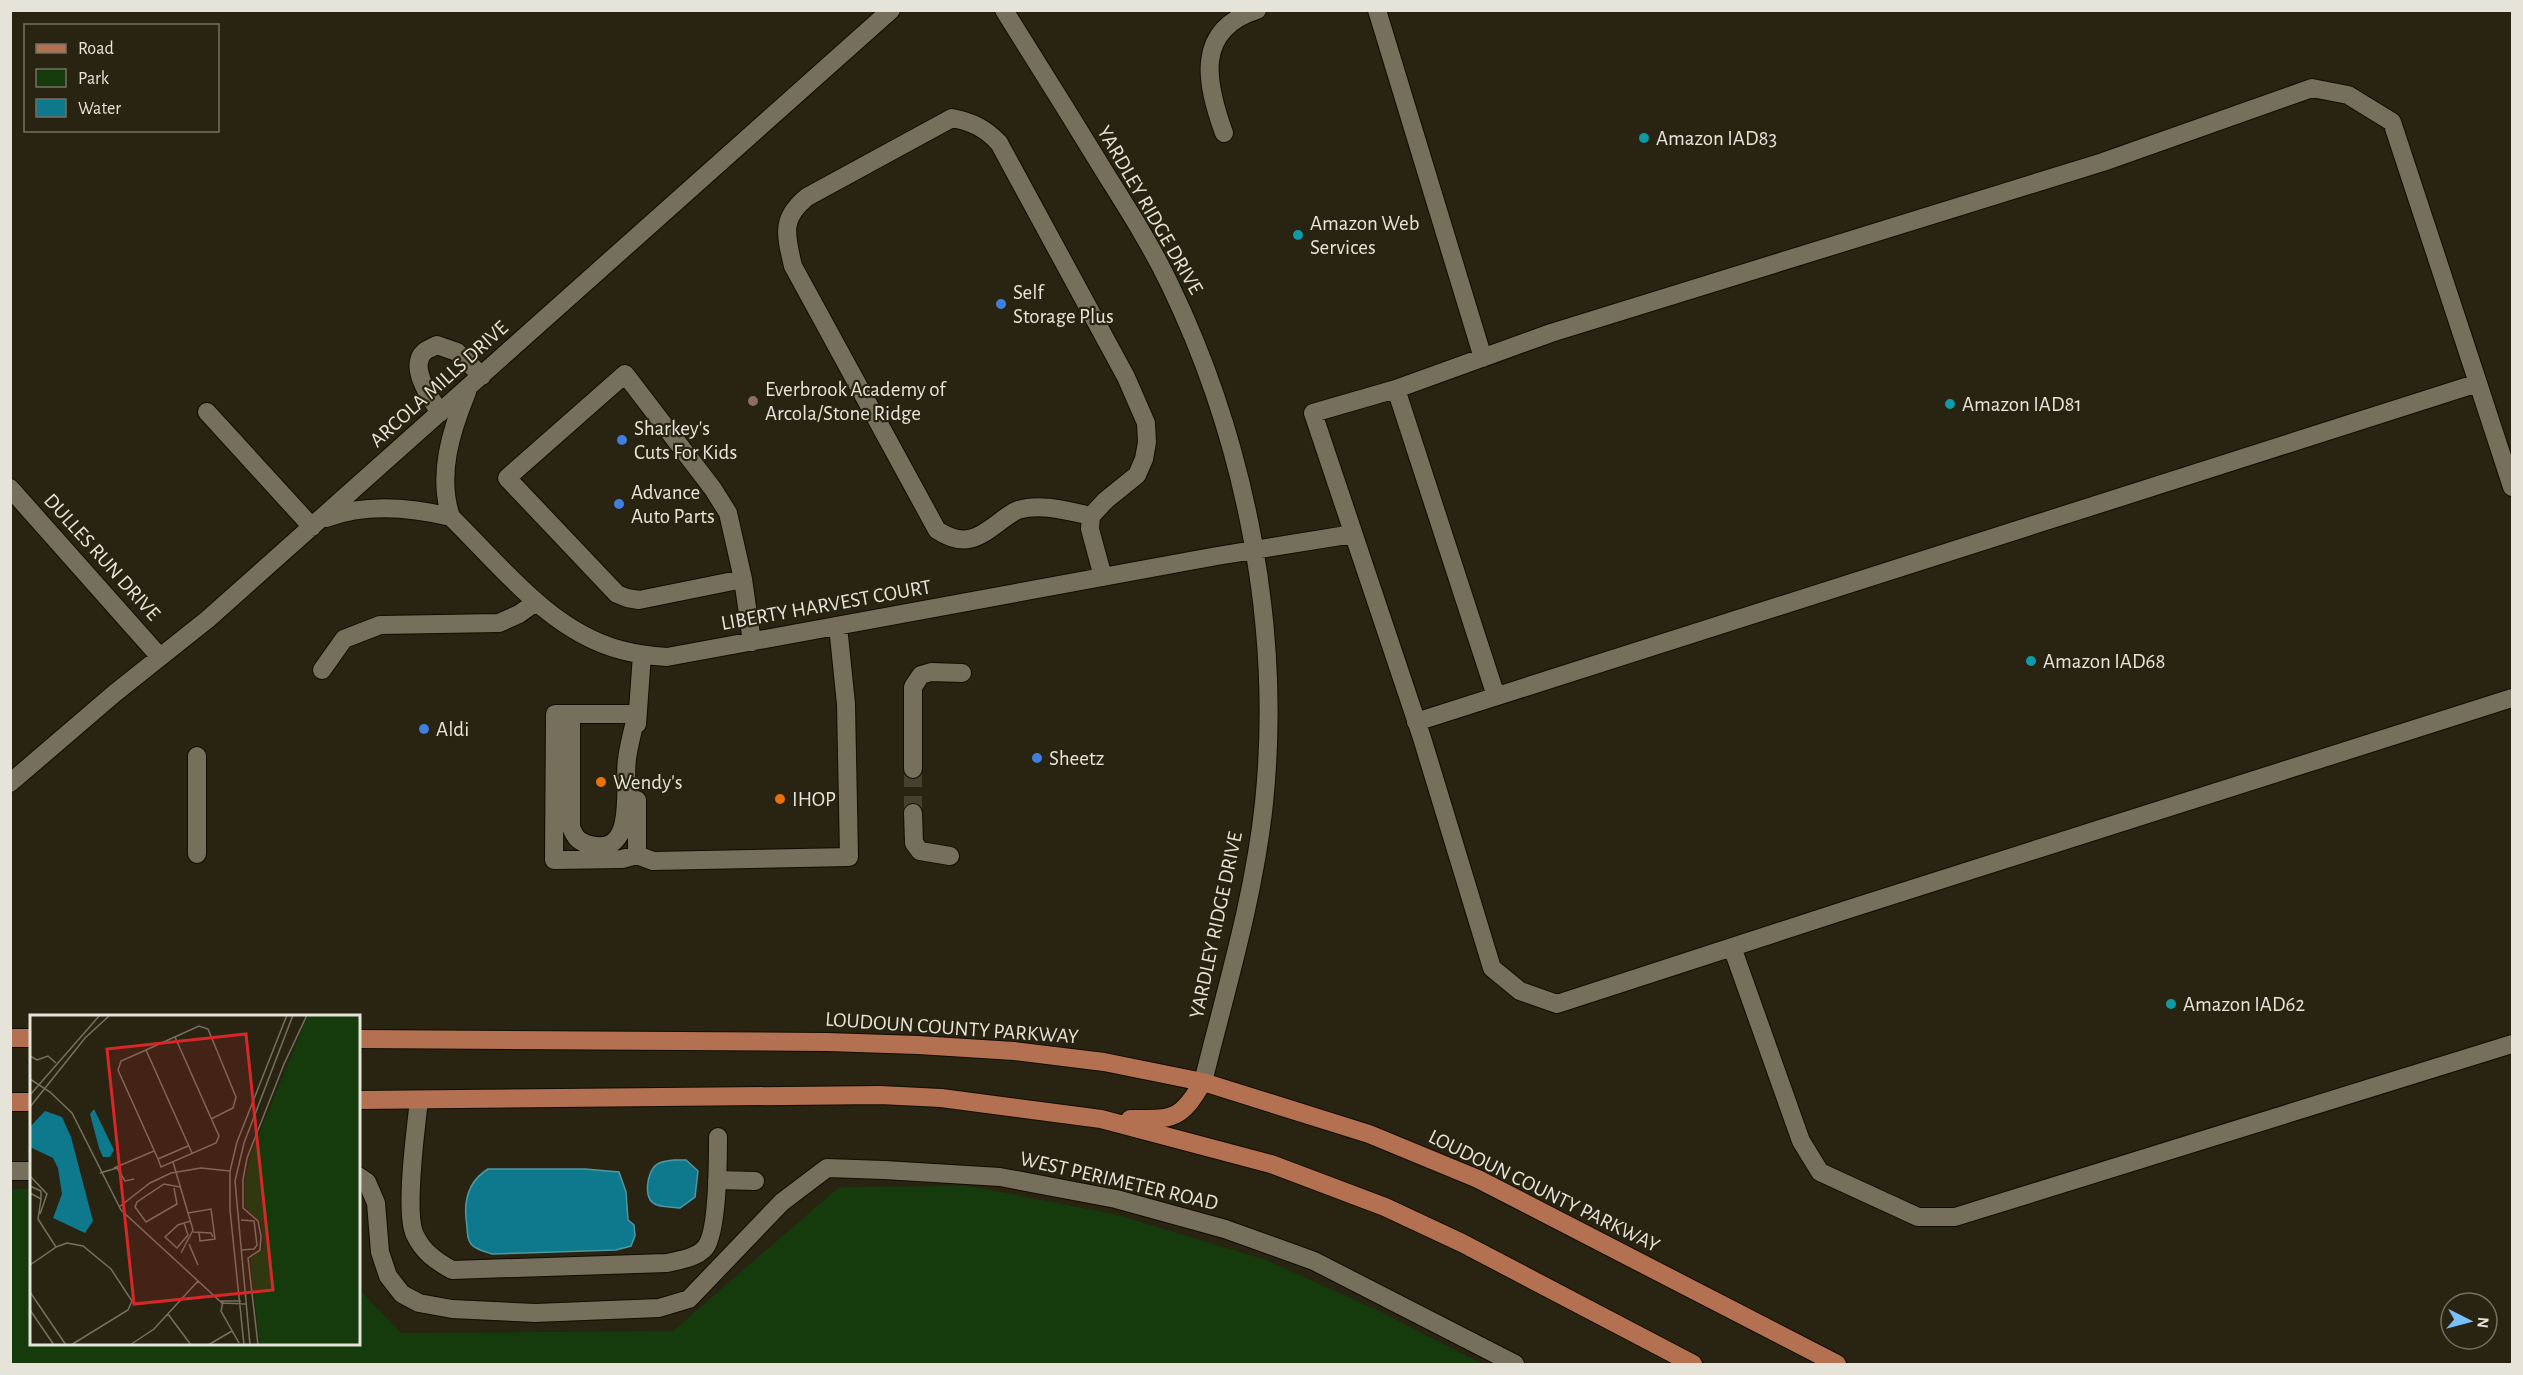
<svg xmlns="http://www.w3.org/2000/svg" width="2523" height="1375" font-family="'Alegreya Sans',sans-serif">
<rect width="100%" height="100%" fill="#292312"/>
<path fill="#153b0c" d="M968,1186l146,28 152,46 113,51 103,53h-1471v-175h20l1,155h326l1,-60v5l42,44 272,-2 166,-144z"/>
<path fill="#0e788c" stroke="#4f98a3" stroke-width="1.5" d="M674,1160h12l12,11 -3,26 -15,11c-7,-1 -17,-1 -23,-3 -15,-5 -10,-33 -1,-40 5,-4 12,-4 18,-5z
M488,1169h97l34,3 7,20 2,28 6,5 1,11 -4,10 -15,4 -124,4c-8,-3 -16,-4 -21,-10 -4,-5 -4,-12 -4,-18 -4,-23 0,-44 21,-57z"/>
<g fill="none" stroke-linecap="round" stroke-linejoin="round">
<path stroke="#454030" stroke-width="18" stroke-dasharray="18 9" stroke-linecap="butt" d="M913,769v44"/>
<g stroke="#110c01" stroke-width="20">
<path id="minor" d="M1004,10c34,54 67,107 100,161 23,37 47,74 66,114 76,158 112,343 94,518 -10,95 -38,186 -61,279
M1377,10l106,348
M1224,133c-18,-50 -30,-103 33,-123
M1396,389l155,-56 552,-171 209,-74 36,7 44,27 86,261
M467,392c-16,39 -30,83 -16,125 49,48 100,115 170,133 15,4 30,6 46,7l550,-101 136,-22
M207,412l105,115
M440,413c-9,-14 -32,-46 -16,-61 3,-3 9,-5 13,-7l20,7 25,24
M10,488l150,169
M1091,516c-24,-5 -50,-13 -73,-6 -6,2 -11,7 -16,10 -23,18 -38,28 -65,10l-144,-264c-7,-31 -13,-47 14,-69l145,-79c20,4 33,10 47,25l127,234 20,46 1,19 -3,17 -7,16 -31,25 -15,16 -1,13 13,48
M326,518c40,-15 84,-11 125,-1
M743,579l-104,21 -12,-2 -10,-4 -110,-116 118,-104 88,115 15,24 15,66 9,63
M322,670l22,-31 36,-14 119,-2 20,-9 17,-12
M1496,696l-100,-307 -83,24 109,325 70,230 28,23 37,13 292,-95 663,-211
M571,714v113c4,11 8,15 19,18 48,12 33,-61 37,-86 2,-15 6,-30 10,-45
M637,714h-82l-1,146 68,-1 15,-4
M1416,722l1062,-339 34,104
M637,724l5,-69
M197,756v98
M913,769v-82l8,-12 10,-3 31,1
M10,783l105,-90 93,-74 683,-609
M637,800v55
M913,813l1,30 6,8 30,5
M637,855l16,6 196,-4 -3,-153 -8,-78
M1732,947l69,194 19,31 98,45h37l557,-173
M419,1100c-3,28 -15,113 -4,135 8,17 21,26 37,35l215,-7c13,-3 29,-5 38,-15 13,-15 13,-90 13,-111
M10,1171h22
M358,1176l9,6 9,21 4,49 8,24 14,18 17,9 33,6 83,4 124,-5 30,-9 93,-97 45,-34 57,2 116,7 116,22 109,30 89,32 201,103
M717,1180l38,1"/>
</g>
<g stroke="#110c01" stroke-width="20">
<path id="major" d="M10,1038h22
M358,1039l469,3 91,3 96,6 90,11 99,20 166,52 109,45 359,185
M358,1100l522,-5 61,3 160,21 170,45 114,43 77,36 231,121
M10,1102h22
M1130,1119c43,0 50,2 73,-37"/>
</g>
<use href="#minor" stroke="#756f5b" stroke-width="18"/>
<use href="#major" stroke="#b47151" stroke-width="18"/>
</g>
<g fill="#0f9aa8" stroke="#292312" stroke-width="2">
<circle cx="1644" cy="138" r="6"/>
<circle cx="1298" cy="235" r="6"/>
<circle cx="1950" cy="404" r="6"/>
<circle cx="2031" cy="661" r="6"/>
<circle cx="2171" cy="1004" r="6"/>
</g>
<g fill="#3f7fe0" stroke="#292312" stroke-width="2">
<circle cx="1001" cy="304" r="6"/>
<circle cx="622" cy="440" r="6"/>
<circle cx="619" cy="504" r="6"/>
<circle cx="424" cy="729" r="6"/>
<circle cx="1037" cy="758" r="6"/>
</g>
<circle fill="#8d6e63" stroke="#292312" stroke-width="2" cx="753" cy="401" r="6"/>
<g fill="#e8710a" stroke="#292312" stroke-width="2">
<circle cx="601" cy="782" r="6"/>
<circle cx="780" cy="799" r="6"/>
</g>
<g text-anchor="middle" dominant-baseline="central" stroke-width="4.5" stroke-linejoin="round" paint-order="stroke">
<g font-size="21" fill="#e6e3d8" stroke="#292312" text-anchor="start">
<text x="1656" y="138">Amazon IAD83</text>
<text x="1310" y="223">Amazon Web<tspan x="1310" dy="24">Services</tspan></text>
<text x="1013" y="292">Self<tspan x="1013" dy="24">Storage Plus</tspan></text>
<text x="765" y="389">Everbrook Academy of<tspan x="765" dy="24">Arcola/Stone Ridge</tspan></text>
<text x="1962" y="404">Amazon IAD81</text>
<text x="634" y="428">Sharkey's<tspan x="634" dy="24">Cuts For Kids</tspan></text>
<text x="631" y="492">Advance<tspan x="631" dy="24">Auto Parts</tspan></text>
<text x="2043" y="661">Amazon IAD68</text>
<text x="436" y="729">Aldi</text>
<text x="1049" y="758">Sheetz</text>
<text x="613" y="782">Wendy's</text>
<text x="792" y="799">IHOP</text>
<text x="2183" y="1004">Amazon IAD62</text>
</g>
<g font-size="21" fill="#e6e3d8" stroke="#292312">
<text transform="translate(1150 210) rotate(60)">YARDLEY RIDGE DRIVE</text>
<text transform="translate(439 384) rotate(-42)">ARCOLA MILLS DRIVE</text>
<text transform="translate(102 557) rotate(48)">DULLES RUN DRIVE</text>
<text transform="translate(826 605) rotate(-10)">LIBERTY HARVEST COURT</text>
<text transform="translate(1216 925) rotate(-78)">YARDLEY RIDGE DRIVE</text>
<text transform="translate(952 1028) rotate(4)">LOUDOUN COUNTY PARKWAY</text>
<text transform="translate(1119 1181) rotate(13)">WEST PERIMETER ROAD</text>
<text transform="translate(1544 1191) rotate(26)">LOUDOUN COUNTY PARKWAY</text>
</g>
</g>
<g transform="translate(30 1015)">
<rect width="330" height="330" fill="#292312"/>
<path d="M278,0h52v330h-100l-10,-88 14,-8 -3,-27 -16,-15v-28l7,-28z" fill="#153b0c"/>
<path d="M64,94l20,41 -4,7h-7l-4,-9 -9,-34zM15,96l17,6 9,20 22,84 -8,12 -32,-15 9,-24 -4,-26 -5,-10 -23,-11v-20z" fill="#0e788c"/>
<path fill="none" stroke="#757061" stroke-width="1.5" d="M145,22l44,99 -3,7 -55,24 -3,-8 30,-13M116,35l-25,11 -3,9 40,89M0,41l7,4 11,-4 8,7M0,64l20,13 22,21 49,97 101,93 24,1M0,80l70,-80M0,92l55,-69 25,-23M162,138l-46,-103 53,-24 9,3 28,68 -3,11 -22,11M143,147l20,68 -12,23M84,153l40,-17M70,158l17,-5 8,13 9,-2M0,161l17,18 -7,20M0,171l11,5v9M144,173l3,16 -31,18 -11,-15 2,-5 27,-18 16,3M0,178l11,6 -3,20 18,28 -26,18M89,192l31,-24 21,-10 30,-5 29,3M158,198l23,-4 4,30 -15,2 -1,-9M154,208l4,12 -11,13 -12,-11 13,-12 6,-2 7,-2M163,217l18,1 2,4M159,229l9,21M26,232l11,-4 16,3 28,23 21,32 -4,9 -57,35M211,235l13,-1 3,-4 -3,-24 -13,-1M0,277l36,53M191,286h20M193,286l-2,10 18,32M0,295l24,35M138,299l23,31M100,330l24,-16 44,-48M178,330l24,-14M214,330l-14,-135v-39l7,-29 50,-127M220,330l-15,-164 9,-38 49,-128M228,330l-10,-87 12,-8 1,-14 -3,-15 -15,-13v-29l4,-21 37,-94 23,-49"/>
<path fill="#d62828" fill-opacity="0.15" stroke="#d62828" stroke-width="3" d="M216,19l27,256 -139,14 -27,-255z"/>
<rect width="330" height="330" fill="none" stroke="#e6e3d8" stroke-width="3"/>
</g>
<rect width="2523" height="1375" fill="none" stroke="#e6e3d8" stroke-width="24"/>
<rect x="24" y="24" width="195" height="108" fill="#292312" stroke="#757061" stroke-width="1.5"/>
<rect x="36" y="44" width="30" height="9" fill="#b47151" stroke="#757061" stroke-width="1.5"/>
<text x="78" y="54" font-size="18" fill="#e6e3d8">Road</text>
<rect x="36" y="69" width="30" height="18" fill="#153b0c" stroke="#757061" stroke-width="1.5"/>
<text x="78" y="84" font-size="18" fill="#e6e3d8">Park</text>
<rect x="36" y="99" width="30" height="18" fill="#0e788c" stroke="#757061" stroke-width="1.5"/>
<text x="78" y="114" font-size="18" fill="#e6e3d8">Water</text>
<g transform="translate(2469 1321) rotate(96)"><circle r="28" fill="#292312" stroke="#757061" stroke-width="1.5"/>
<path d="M0-4.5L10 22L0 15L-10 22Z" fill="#7abff8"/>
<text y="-9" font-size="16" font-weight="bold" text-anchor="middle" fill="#e6e3d8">N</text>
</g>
</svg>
